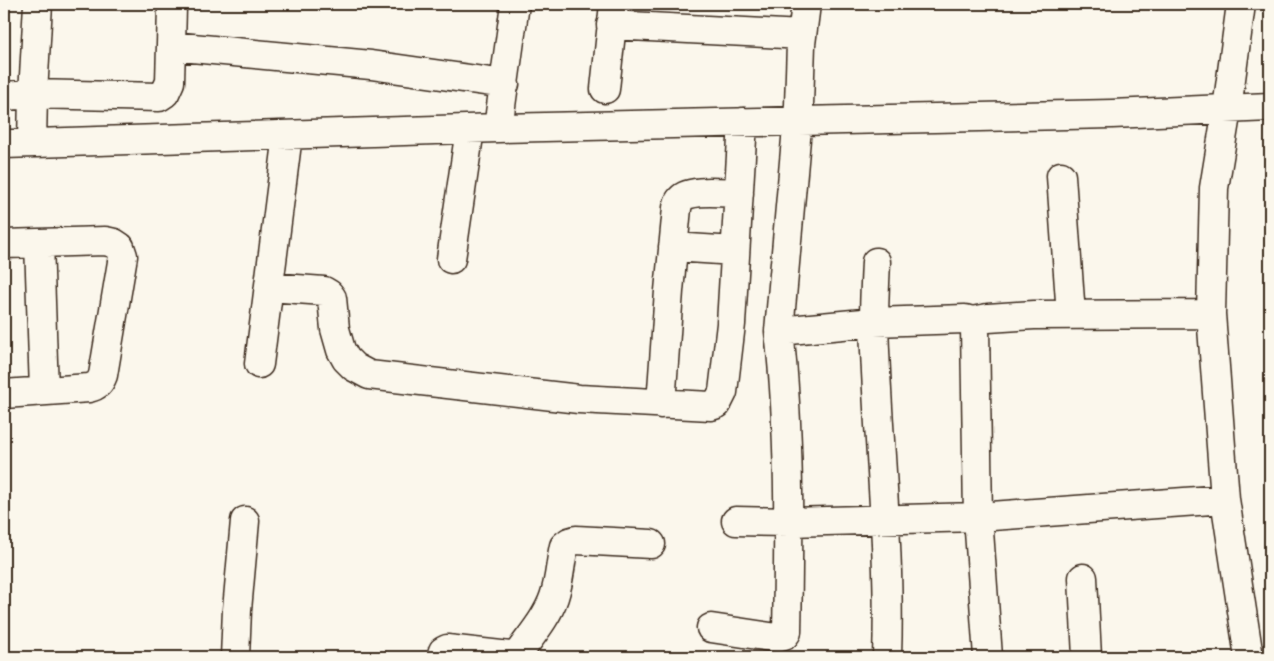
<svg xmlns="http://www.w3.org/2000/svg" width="1274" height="661" font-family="'Architects Daughter',sans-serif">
<rect width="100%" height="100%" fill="#fbf7ec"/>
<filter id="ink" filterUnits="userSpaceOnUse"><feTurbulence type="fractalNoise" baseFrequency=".02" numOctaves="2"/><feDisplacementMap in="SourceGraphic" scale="10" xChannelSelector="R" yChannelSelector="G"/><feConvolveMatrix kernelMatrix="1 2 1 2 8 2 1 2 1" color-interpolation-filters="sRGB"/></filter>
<g filter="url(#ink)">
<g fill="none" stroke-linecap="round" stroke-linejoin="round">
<g stroke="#3b2a1e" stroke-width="31">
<path id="minor" d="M1241,4l-14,105 -13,79 -3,126 14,185 24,158
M611,25l191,10
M171,46l200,19 134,19
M605,89l9,-85
M4,96l29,-2 126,3 6,-4 5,-11 2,-75
M498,128l17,-124
M32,143l1,-49 5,-90
M4,144l494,-16 614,-14 158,-7
M1061,176l10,139
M39,243l5,148
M4,244l101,-3 9,2 6,4 3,9 -20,119c-3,8 -6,11 -14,13l-85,6
M673,247l62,4
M451,259l19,-130
M876,262c-1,20 -2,41 -2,61 3,111 17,223 13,334
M269,287l55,4 5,3 3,4 3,31 6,21 5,9 8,8 15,8 210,24 132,7 6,-2 6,-12 8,-68 12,-202
M972,321l16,-3 46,-3 177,-1
M779,331l95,-9 91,-3 7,2 3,6 3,190 10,140
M259,364l29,-229
M661,404l8,-113 8,-83c1,-3 1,-6 3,-8 7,-12 45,-7 59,-7
M736,521l53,1 189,-5 247,-18
M1083,578l4,79
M711,628l66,10 7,-2 3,-4c2,-100 3,-202 -8,-301l20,-226 2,-61 5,-40
M235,657l2,-47 8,-89
M441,657l2,-6 4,-2 73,8
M516,657c13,-19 31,-39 38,-60 6,-17 6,-34 10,-51l5,-4 7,-2 75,4"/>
</g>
<use href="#minor" stroke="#fbf7ec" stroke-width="28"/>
</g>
</g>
<rect width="1274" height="661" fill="none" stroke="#fbf7ec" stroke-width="20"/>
<rect x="10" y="10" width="1254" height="641" fill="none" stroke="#3b2a1e" stroke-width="2" filter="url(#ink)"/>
</svg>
